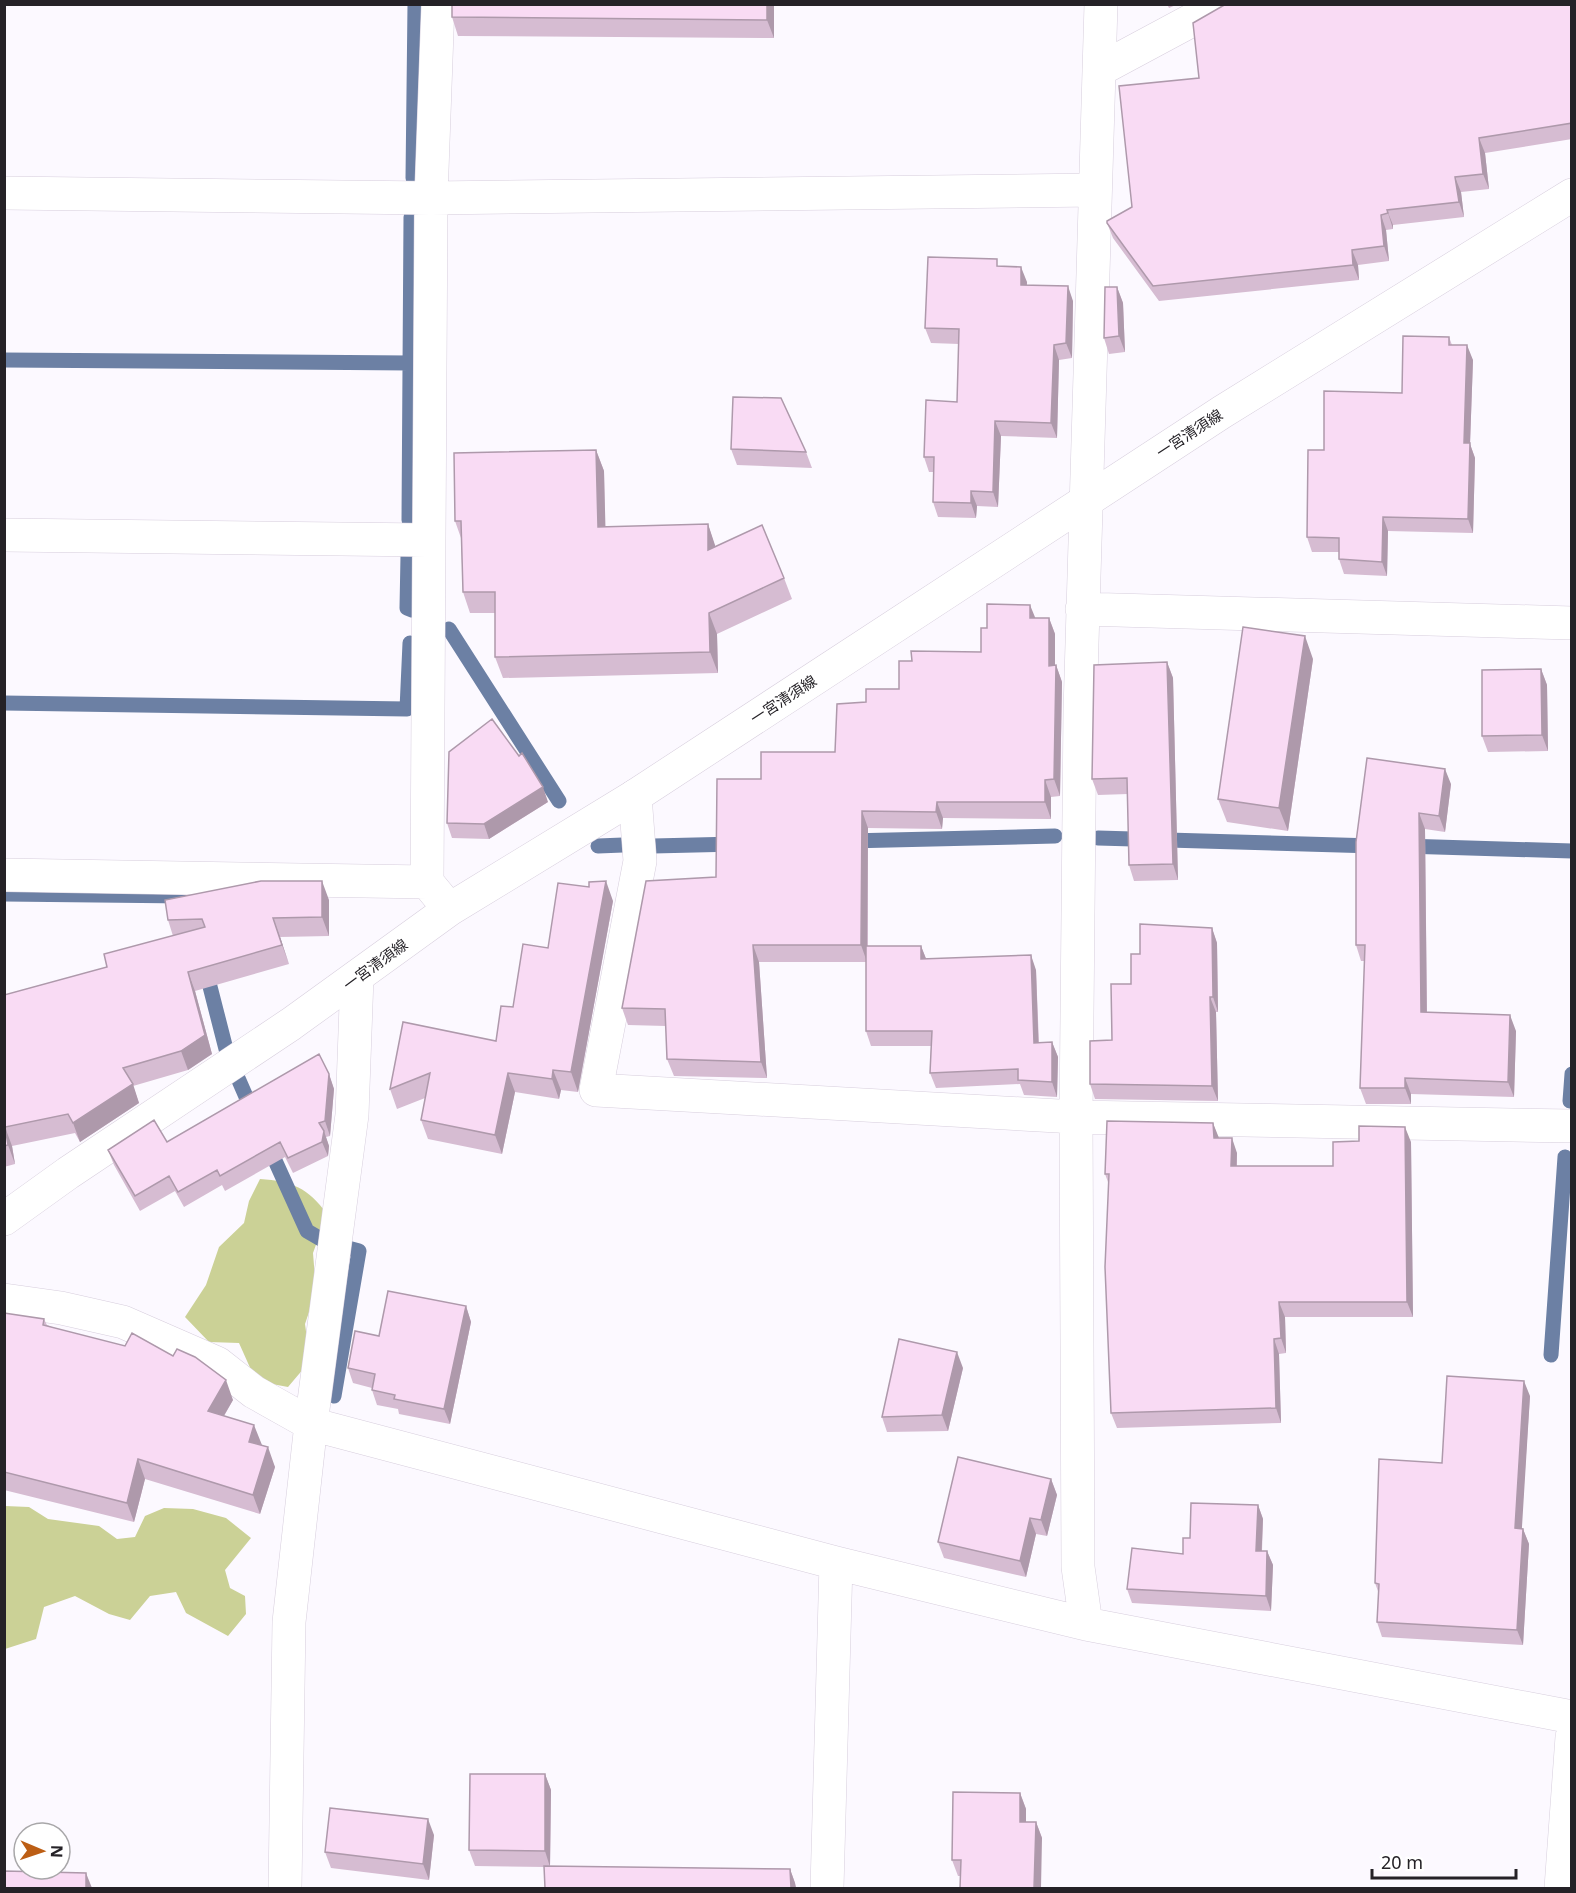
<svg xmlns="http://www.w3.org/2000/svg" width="1576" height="1893" font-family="'Noto Sans','Noto Sans JP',sans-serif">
<rect width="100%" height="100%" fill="#fcf9ff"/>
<path fill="#cbd196" d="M260,1179c32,2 48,9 67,35l-14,39 3,38 -11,33 5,37 -22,26 -32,-6 -17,-38 -30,-1 -24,-25 21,-32 13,-38 25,-24 5,-22z
M5,1506l24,1 19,12 51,7 18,13 18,-2 10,-21 19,-8 29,1 33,9 25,20 -26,32 5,18 15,8 1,18 -18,22 -42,-23 -10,-21 -26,4 -20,24 -21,-6 -34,-18 -31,11 -8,32 -31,10z"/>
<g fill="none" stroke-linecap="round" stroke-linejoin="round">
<path stroke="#6c80a4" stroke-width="15" d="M413,178l2,-174
M4,360l406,3
M409,520l2,-303
M408,556l-1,52 5,2
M449,629l110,172
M4,703l403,6 3,-66
M1098,838l276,8
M848,841l207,-5
M598,846l25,-1
M653,846l84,-2
M1404,846l168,5
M4,894l183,2 4,19
M205,967l22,86 27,62
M1570,1101l2,-27
M268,1145l39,86 19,11 33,9 -25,145
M1551,1355l14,-198"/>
<g stroke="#d7cedd" stroke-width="34">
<path id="street" d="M1099,70l123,-66
M4,193l427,5 664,-8
M4,535l423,5
M1082,609l490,14
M635,796l5,65 -44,229 480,27 496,9
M4,875l423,7 14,17
M427,882l4,-684 7,-194
M4,1300l57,8 62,14 94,41 37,29 57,32 525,139 250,61 486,93
M1086,1624l-8,-57 -2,-450 4,-406 21,-707
M285,1888l4,-266 22,-198 41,-309 5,-138
M827,1888l9,-325"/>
</g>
<g stroke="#d7cedd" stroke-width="34">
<path id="secondary" d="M4,1219l64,-46 223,-149 159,-115 185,-113 587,-384 350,-217
M1561,1888l11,-151"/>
</g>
<use href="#street" stroke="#fff" stroke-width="33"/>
<use href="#secondary" stroke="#fff" stroke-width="33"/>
</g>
<path fill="#d6bcd2" d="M774,4v34l-316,-2 -6,-19z
M1167,4h11l-9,4z
M1572,4v135l-87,14 4,36 -28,3 3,25 -71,8v4l-7,1 3,31 -31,4 1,15 -200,21 -46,-63 -6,-15 25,-16 67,-129z
M1000,266l27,16v3l46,16 -1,57 -13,2 -2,78 -56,-2 -3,71 -21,-1 -1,12 -38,-1 -5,-15 1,-30h-5l-5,-15 33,-55 2,-58 -28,-1 -6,-15z
M1117,287l6,16 2,49 -16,2 -5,-16z
M1449,337l3,8 21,15 -3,84 5,14 -2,75 -85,-2 -1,45 -43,-2 -5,-15v-7h-27l-5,-15 17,-87 78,-57z
M731,449l75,3 6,16 -75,-3z
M596,450l8,21 1,56 103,-3 7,23 69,31 8,21 -75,35 1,39 -215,5 -8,-21v-44h-25l-7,-21 -2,-54 -6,-17z
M1035,618h14l6,16v31h1l6,17 -2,114 -9,1v22l-108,-1 -1,11 -74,-1v118h53l5,13 110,11 3,73 13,-1 6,15 -1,40 -33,-2 -4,-11 -84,4 -6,-15 1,-27h-60l-5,-15v-69h-107l8,116 -93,-2 -7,-17 -1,-33 -38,-1 -6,-17 94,-131 45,-98 74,-27 31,-50 33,-13 13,-28 69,-9 6,-24z
M1313,659l-25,172 -61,-9 -9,-23z
M1167,662l6,16 5,202 -44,1 -5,-16 -1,-71 -30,1 -6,-16z
M1541,669l6,16 1,66 -60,1 -6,-16z
M1451,784l-6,48 -20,-3 2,183 89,19 -2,66 -103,-3v10h-45l-6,-16 5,-127h-4l-5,-16v-103z
M548,802l-59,37 -37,-1 -5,-15z
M329,900v36l-49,1 9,27 -94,27 17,63 -24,16 -55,16 6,17 -59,39 -5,-9 -63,13 3,18 -11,3v-172l103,-28 66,-31 -5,-16z
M613,901l-35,191 -17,-2 -2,9 -44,-7 -13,62 -74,-15 -7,-19 4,-22 -28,11 -7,-20 106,-48 52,-93z
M1212,928l5,15 1,69h-2l2,89 -123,-2 -5,-15 22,-44 19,-56 9,-30z
M329,1074l5,15 -4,47 -4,1 3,9 -1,10 -35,17 -8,-16 -60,34 -3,-6 -38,22 -9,-16 -35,20 -26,-46 -6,-15 59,-8z
M1213,1123l5,15 19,15v13h96l78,-24 2,175h-128l1,36 -7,1 2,69 -164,5 -6,-15 -3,-231 -3,-8z
M466,1306l5,16 -21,102 -51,-10 -1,-5 -21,-4 -5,-15v-2l-19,-5 -5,-15 31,-32z
M4,1313l40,6 3,6 186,75 -9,16 38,29 13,22 -15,47 -115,-35 -11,43 -130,-32z
M963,1368l-15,63 -61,1 -5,-15z
M1530,1396l-9,133h2l6,15 -6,101 -141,-8 -5,-15 2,-28 -4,-11 67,-120z
M1051,1479l6,16 -10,41 -11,-2 -10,43 -82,-19 -6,-16z
M1258,1505l5,14 -1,32h5l6,14 -2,46 -139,-8 -5,-14 56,-35 7,-16z
M545,1774l6,16 -1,76 240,3 5,14 1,5h-251v-21l-70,-1 -6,-16z
M1020,1793l6,16v13h10l6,16 -82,38h-2l-6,-16z
M434,1835l-5,45 -98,-12 -6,-16z"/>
<path fill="#ae99ab" d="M767,4h7v34l-7,-18z
M1479,138l6,15 4,36 -6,-15z
M1455,177l6,15 3,25 -5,-15z
M1387,210l6,15v4l-5,-16z
M1381,215l5,15 3,31 -5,-15z
M1352,250l6,15 1,15 -6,-15z
M1021,267l6,15 -1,18 -5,-15z
M1068,286l5,15 -1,57 -6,-15z
M1117,287l6,16 2,49 -6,-16z
M1054,345l5,15 -2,78 -6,-15z
M1467,345l6,15 -3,84 5,14 -2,75 -5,-14 -4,-76z
M995,421l6,15 -3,71 -5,-15z
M596,450l8,21 2,77 -8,-21z
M971,491l6,15 -1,12 -5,-15z
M1383,517l5,14 -1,45 -5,-14z
M708,524l7,21 1,26 -8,-21z
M1030,605l7,17 -7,-4z
M709,613l8,21 1,39 -8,-21z
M1049,618l6,16v49l-6,-17z
M1305,636l8,23 -25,172 -9,-23z
M1167,662l6,16 5,202 -5,-16z
M1056,665l6,17 -2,114 -6,-17z
M1541,669l6,16 1,66 -6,-16z
M1445,769l6,15 -6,48 -6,-16z
M1045,780l6,17v22l-6,-17z
M543,787l5,15 -59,37 -5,-15z
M937,802l6,16 -1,11 -6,-17z
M862,811l6,17 -1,134 -6,-17z
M1419,813l6,16 2,199 -6,-16z
M322,881l7,19v36l-7,-19z
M606,881l7,20 -35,191 -7,-20z
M273,918l7,19 9,27 -7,-19z
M1212,928l5,15 1,69 -5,-15z
M753,945l6,17 8,116 -6,-16z
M921,946l6,15 -6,-2z
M1031,955l5,15 3,88 -5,-15z
M188,972l7,19 17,63 -24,16 -7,-19z
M1210,997l6,15 2,89 -6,-15z
M1510,1015l6,16 -2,66 -6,-15z
M1052,1042l6,15 -1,40 -5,-15z
M553,1070l8,20 -2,9 -7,-20z
M508,1073l7,19 -13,62 -7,-19z
M329,1074l5,15 -4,47 -5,-15z
M1405,1078l6,16v10l-6,-16z
M133,1084l6,19 -59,39 -7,-19z
M1213,1123l6,15h-5z
M5,1127l7,19 3,18 -7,-19z
M1405,1127l6,15 2,175 -6,-15z
M324,1131l5,15 -1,10 -6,-14z
M1232,1138l5,15 -1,28 -5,-15z
M1279,1302l6,15 1,36 -5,-15z
M466,1306l5,16 -21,102 -6,-15z
M1274,1339l5,15 2,69 -5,-15z
M957,1352l6,16 -15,63 -6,-16z
M226,1380l7,20 -18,31 -7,-20z
M1524,1381l6,15 -9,147 -6,-15z
M254,1425l8,20 -13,-3z
M268,1447l7,20 -15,47 -7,-19z
M138,1459l7,20 -11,43 -7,-19z
M1051,1479l6,16 -10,41 -6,-16z
M1258,1505l5,14 -2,46 -5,-14z
M1030,1518l6,16 -10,43 -6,-16z
M1523,1529l6,15 -6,101 -6,-15z
M1267,1551l6,14 -2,46 -5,-15z
M545,1774l6,16 -1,77 -5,-16z
M1020,1793l6,16v29l-6,-16z
M428,1819l6,16 -5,45 -6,-16z
M1036,1822l6,16 -1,50h-7z
M790,1869l5,14 1,5h-5z
M86,1873l6,15h-6z"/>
<path fill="#f9dbf4" stroke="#ae99ab" stroke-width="1.5" d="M452,4h315v16l-315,-3z
M1226,4h346v66h-1l1,53 -93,15 4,36 -28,3 4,25 -72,8 1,3 -7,2 3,31 -32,4 1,15 -200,21 -46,-63v-2l25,-14 -13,-121 80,-8 -6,-55z
M928,257l69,2v7l24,1v18l47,1 -2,57 -12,2 -3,78 -56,-2 -2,71 -22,-1v12l-38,-1 1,-45h-10l2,-57 31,2 2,-73 -34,-1z
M1105,287h12l2,49 -15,2z
M1403,336l46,1v8h18l-3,98h6l-2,76 -85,-2 -1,45 -43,-3v-21l-32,-1 1,-87h16v-59l78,2z
M733,397l48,1 25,54 -75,-3z
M596,450l2,77 110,-3v26l54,-25 22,53 -75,35 1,39 -215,5v-65h-32l-2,-71h-6l-1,-68z
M987,604l43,1v13h19v48l7,-1 -2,114 -9,1v22h-108l-1,10 -74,-1 -1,134h-108l8,117 -94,-3 -2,-50 -43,-1 24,-127 70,-4 1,-98h44v-27h74l2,-48 29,-2v-13h33v-28h13l-1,-10 70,1v-24h6z
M1243,627l62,9 -26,172 -61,-9z
M1167,662l6,202 -44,1 -2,-87 -35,1 2,-114z
M1541,669l1,66 -60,1v-66z
M492,719l27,37 3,-3 21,34 -59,37 -37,-1 2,-71z
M1367,758l78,11 -6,47 -20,-3 2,199 89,3 -2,67 -103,-4v10h-45l5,-143h-9v-103z
M261,881h61v36l-49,1 9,27 -94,27 17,63 -24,16 -58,17 10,16 -60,39 -5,-9 -63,13 3,18 -4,1v-151l103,-28 -3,-13 101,-27 -3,-8 -34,1 -3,-20z
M606,881l-35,191 -18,-2 -1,9 -44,-6 -13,62 -74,-15 9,-47 -40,16 13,-67 93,19 5,-35 12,1 10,-63 25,4 10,-65 31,4v-5z
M1140,924l72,4 1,69h-3l2,89 -122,-2v-43l22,-1 -1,-56h20v-30h9z
M866,946h55v13l110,-4 3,88 18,-1v40l-34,-2v-11l-88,4 2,-42h-66z
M319,1054l10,20 -4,47 -6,2 5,8 -2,11 -34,16 -8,-16 -60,34 -3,-6 -39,22 -9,-16 -34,20 -27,-46 46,-30 13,22z
M1107,1121l106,2 1,15h18l-1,28h102v-24l26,-1v-15l46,1 2,175h-128l2,36 -7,1 2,69 -165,5 -6,-146 4,-93h-4z
M388,1291l78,15 -22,103 -50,-10 1,-4 -23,-5 3,-16 -27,-6 7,-37 24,5z
M4,1313l40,6 -1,6 82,21 7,-13 41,23 4,-7 18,8 31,23 -18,31 46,14 -5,17 19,5 -15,48 -115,-36 -11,44 -123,-31z
M899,1339l58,13 -15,63 -60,2z
M1447,1376l77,5 -9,147 8,1 -6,101 -140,-8 2,-38 -4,-1 4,-124 63,4z
M958,1457l93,22 -10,41 -11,-2 -10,43 -82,-19z
M1191,1503l67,2 -2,46h11l-1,45 -139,-7 5,-41 51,6v-16h7z
M470,1774h75v77l-76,-1z
M953,1792l67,1v29h16l-2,66h-74l1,-28h-9z
M330,1808l98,11 -5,45 -98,-12z
M544,1866l246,3 1,19h-246z
M4,1871l82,2v15h-82z"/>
<g text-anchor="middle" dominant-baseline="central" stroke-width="5" stroke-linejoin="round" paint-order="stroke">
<g font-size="15" fill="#252227" stroke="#fff">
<text transform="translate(1189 433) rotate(-33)">一宮清須線</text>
<text transform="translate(783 699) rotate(-33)">一宮清須線</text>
<text transform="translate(375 964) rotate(-36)">一宮清須線</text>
</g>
</g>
<rect width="1576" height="1893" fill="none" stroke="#252227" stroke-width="12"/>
<g transform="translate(42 1851) rotate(92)"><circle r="28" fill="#ffffff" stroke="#a8a7a9" stroke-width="1.5"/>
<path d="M0-4.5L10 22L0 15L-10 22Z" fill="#bc5e15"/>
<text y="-9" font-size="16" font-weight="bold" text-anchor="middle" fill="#252227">N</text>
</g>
<path d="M1372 1869v9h144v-9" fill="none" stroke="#252227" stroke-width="3"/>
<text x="1381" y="1869" font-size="18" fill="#252227" stroke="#ffffff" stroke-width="4.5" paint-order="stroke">20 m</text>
</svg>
